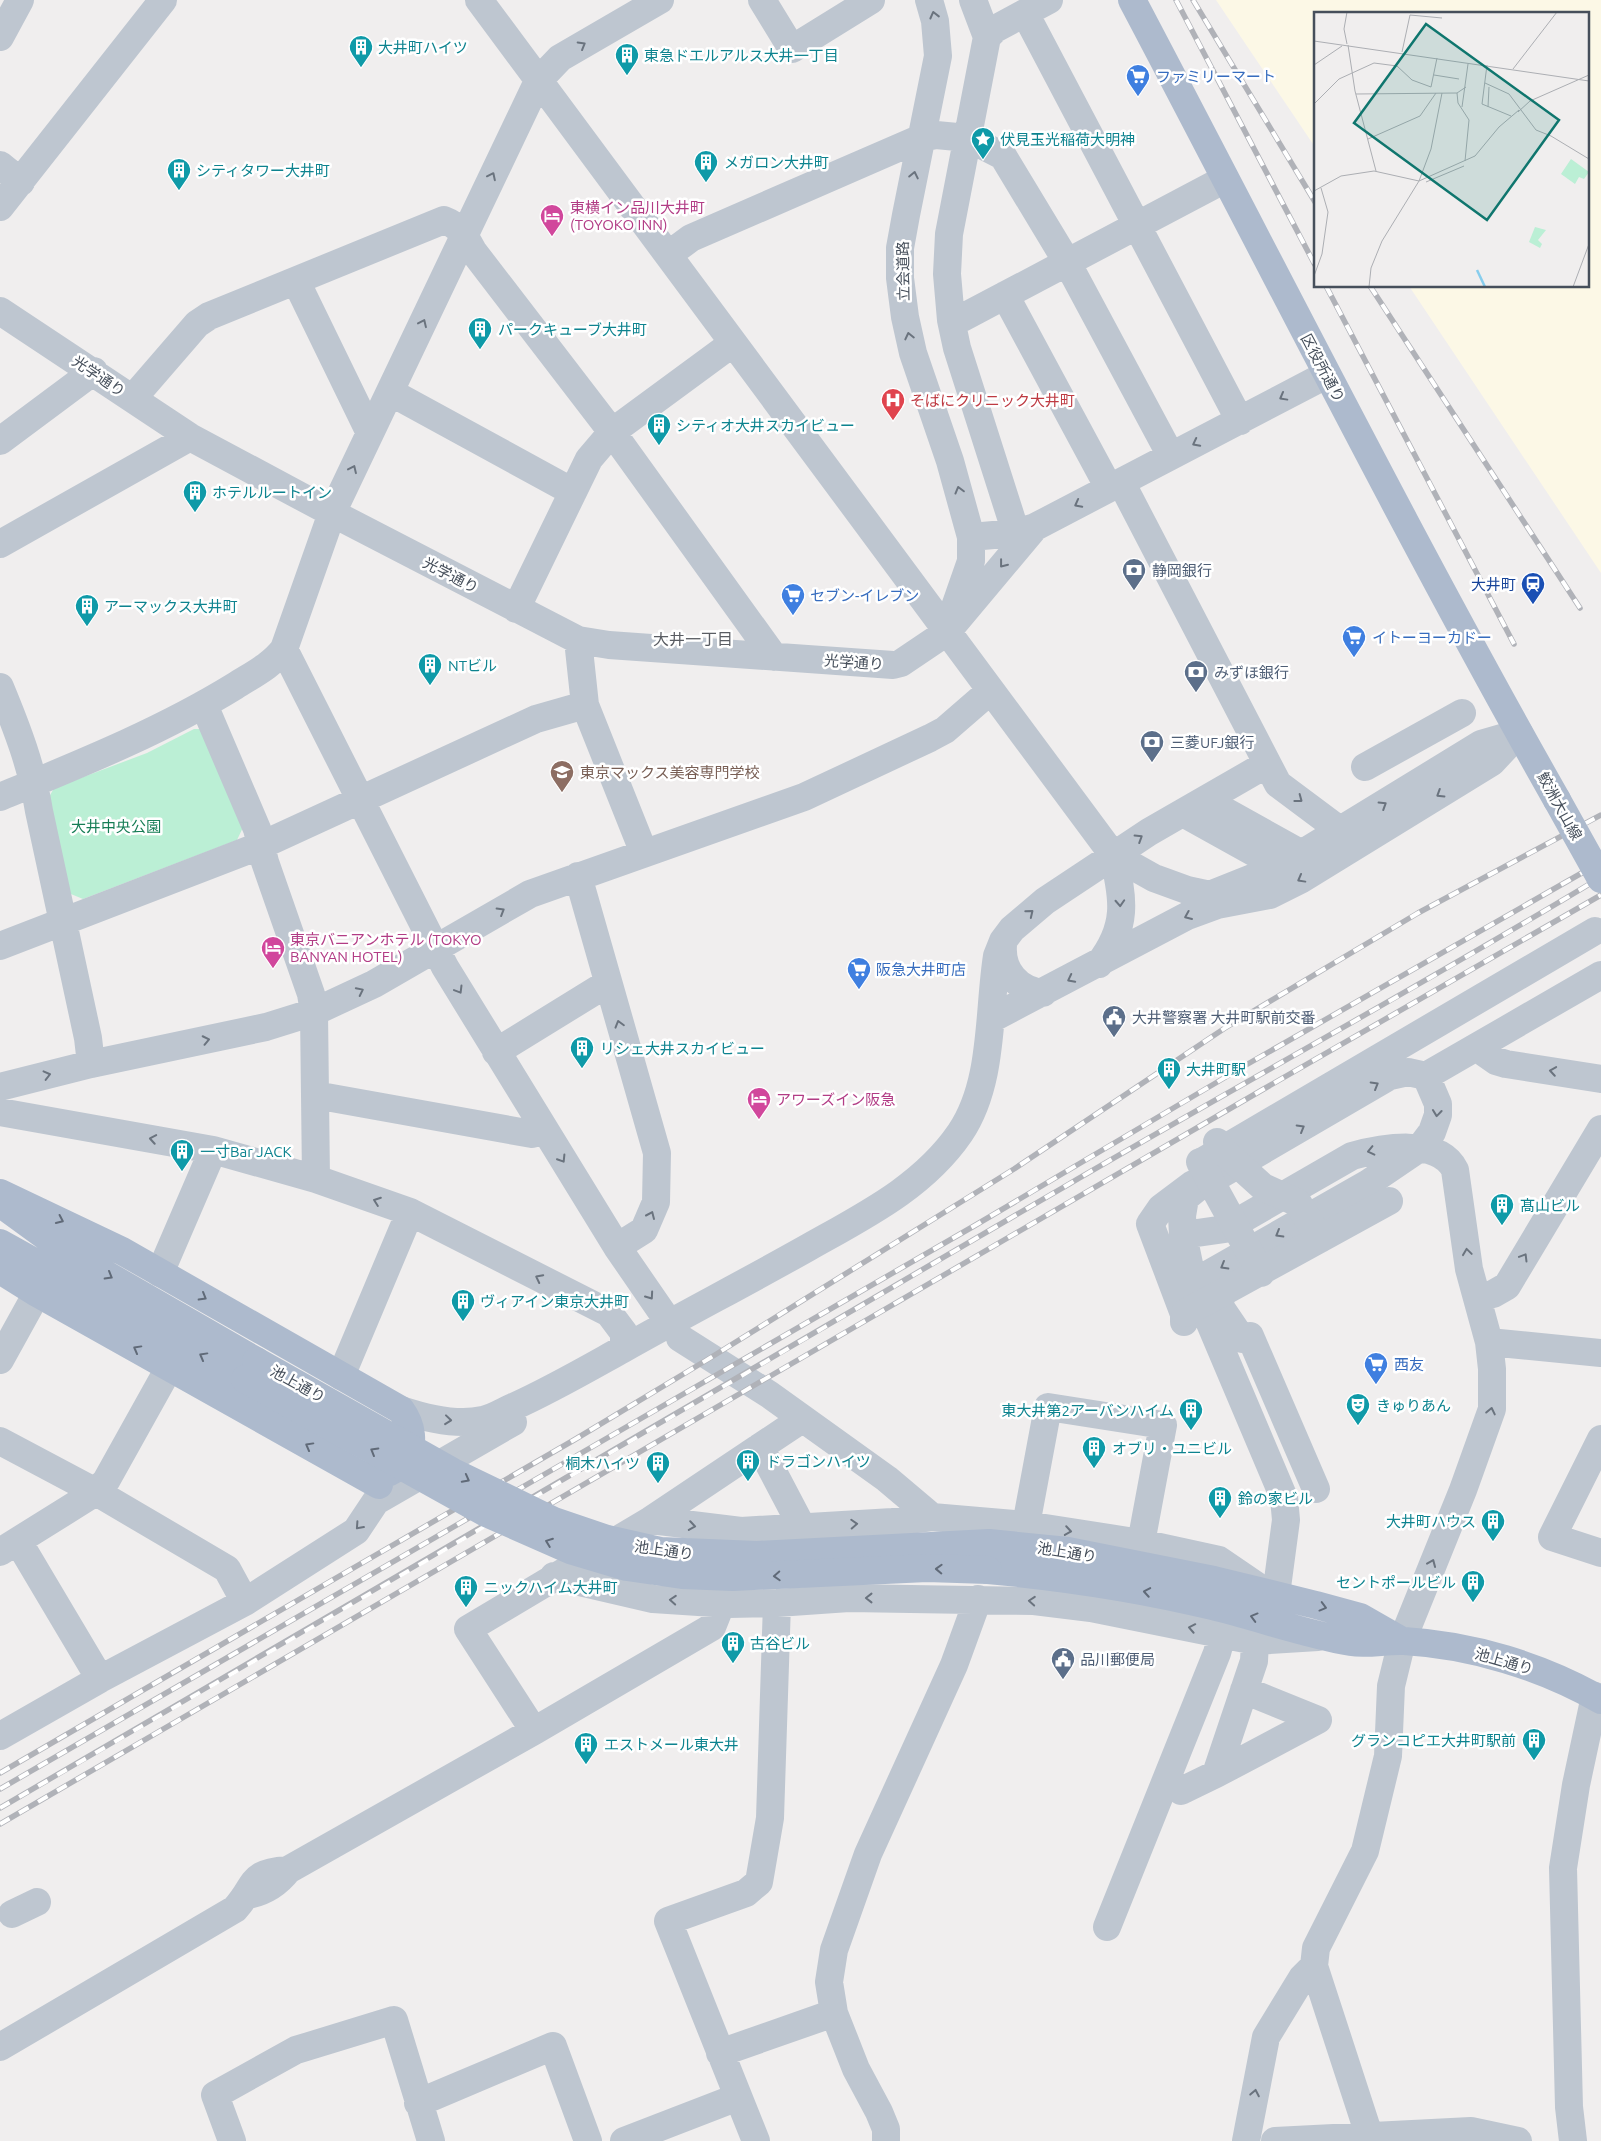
<svg xmlns="http://www.w3.org/2000/svg" width="1601" height="2141" font-family="Ubuntu,'Noto Sans JP',sans-serif">
<rect width="100%" height="100%" fill="#f0eeee"/>
<path fill="#fcf8e6" d="M1216,0h385v573l-192,-287h178v-272h-272v133z"/>
<path fill="#bbefd5" d="M194,729h11l41,92 -9,19 -154,59 -17,-7 -19,-91 7,-13 93,-35z"/>
<g fill="none" stroke-linecap="round" stroke-linejoin="round">
<path stroke="#bec6d0" stroke-width="28" d="M479,0l634,855c11,44 15,72 -14,109
M762,0l30,49 79,-49
M929,0l6,21 3,35 -32,159 -6,33v30l5,39 8,36 37,108 21,76v24l-21,60
M973,0l14,37 -38,197 -2,40 4,46 6,28 59,185
M1025,13l215,408
M0,37l20,-37
M987,37l8,-8 54,-29
M0,165l21,17
M0,207l163,-207
M668,255l23,-17 230,-100 15,-3 32,3 35,18 64,106 104,194
M296,281l74,152
M1005,295l104,193
M0,311l190,126 142,76 246,127 31,5 284,20 8,-2 46,-31 88,-105
M951,320l11,-2 263,-139
M390,392l183,100
M133,398l64,-74 12,-8 235,-96c16,6 21,16 29,31l139,181 162,225
M0,441l94,-70
M1121,482l157,302 63,47
M971,537l45,-4 19,-6 291,-152
M0,544l190,-107
M516,609l73,-150 23,-27 121,-89
M578,640l7,65 59,148
M284,649l161,318 172,280 53,77
M0,687c17,41 32,80 39,124l49,227 3,26
M204,705l53,124 8,33 46,132 3,18 2,167
M1365,767l97,-54
M0,797c80,-33 162,-66 235,-111 17,-11 36,-20 49,-37l48,-136 206,-432 22,-23 100,-58
M1205,800l97,54
M1183,813l97,54
M1113,855l41,23 33,12 42,9
M578,876l79,277 -1,49 -12,28 -27,17
M1212,894l68,-27 201,-123 38,-11
M1003,945c-2,26 15,45 40,48
M0,946l262,-101 274,-126 49,-14
M991,1019l196,-103 30,-11 53,-10 30,-15 192,-118 27,-29
M1476,1047l20,14 10,3 95,15
M496,1052l112,-69
M0,1087l91,-23 175,-37 48,-15 60,-28 156,-90 274,-97 126,-59 15,-8 45,-39
M315,1095l217,39 12,-4
M0,1112l213,38 103,29 94,33 199,101 15,20v15
M1203,1161l392,-230
M1183,1235l42,-6 127,-73c29,-8 87,-19 103,14l14,99 20,73 3,27v40l-29,81 -61,151 -11,45 -3,70 -23,95 -49,97 -2,18 57,175
M160,1273l53,-123
M1193,1283l174,-99 53,-36 12,-16 6,-17v-11l-12,-28
M1219,1294l2,14 21,31 8,-3 66,153
M1477,1298l16,-4 14,-8 94,-157
M1184,1322v-8l-34,-90 11,-16 32,-24
M680,1338l90,57 117,84 45,38
M1489,1342l112,11
M0,1360l37,-67
M341,1376l69,-164
M401,1410c24,8 56,16 82,10 10,-2 21,-9 30,-13 38,-17 74,-38 110,-58 62,-35 124,-67 186,-102 55,-31 114,-60 151,-114 34,-50 28,-120 37,-177l6,-15 9,-12 33,-28 104,-69 118,-68
M1601,1439l-49,98 49,16
M0,1441l96,51 131,77 18,33
M760,1447l42,80
M651,1520l151,-101
M1026,1525l22,-118 115,18 -22,118
M18,1541l82,138
M0,1552l96,-60 10,-11 63,-113
M554,1576l99,23 76,5 48,-1 72,-5 185,3 57,7 164,33 63,-4
M1276,1595l10,-75 -2,-22 -91,-215 -10,-48 -1,-19 3,-18 11,-9 194,-113 18,-4 18,4 175,-101
M534,1731l-66,-102 183,-109 90,11 152,-9 39,-5 94,8 115,18 78,17 47,32
M0,1736l100,-57 145,-77 111,-71 20,-30 137,-79
M1216,1774l102,-54 -74,-30
M1181,1791l35,-17 38,-113 1,-20
M288,1870l246,-139 178,-104 10,-25
M12,1914l25,-12
M1107,1927l110,-274 5,-18
M0,2047l235,-138c23,-25 12,-36 53,-39 -11,14 -23,22 -41,25
M720,2053l114,-40
M418,2103l135,-57 35,95
M232,2141l-17,-46 81,-45 98,-30 37,121
M624,2141l114,-44
M756,2141l-88,-220 78,-28 13,-11 11,-64 7,-215
M886,2141v-12l-7,-17 -23,-43 -22,-56 -5,-31 5,-32 34,-96 86,-189 24,-66
M1246,2141l20,-104 36,-59 12,-12
M1275,2141l196,-10 47,10
M1573,2141l-4,-34 -6,-239 13,-83 19,-89"/>
<path stroke="#adbacd" stroke-width="28" d="M1132,0c141,267 276,537 425,800
M0,1193l122,58 279,159c24,33 3,70 -38,66
M8,1209l59,43 189,109
M0,1243l245,136
M0,1270l37,23 342,192
M757,1555l232,-12 79,8 146,29 102,25 44,12 42,24
M988,1570c75,7 150,18 224,36 46,11 92,28 139,36 17,3 35,-2 53,-1 68,4 137,25 197,59"/>
<g stroke="#b0b2b8" stroke-width="5.5">
<path id="rail" d="M1176,0l139,265
M1193,0l122,202
M1326,286l188,358
M1370,286l210,322
M0,1773l574,-333 136,-82 304,-189 211,-141 193,-115 183,-98
M0,1789l974,-563 272,-161 355,-203
M0,1808c358,-206 713,-416 1069,-624 177,-103 357,-201 532,-307
M0,1824l1262,-734 339,-195"/>
</g>
<use href="#rail" stroke="#fff" stroke-width="4" stroke-dasharray="11" stroke-linecap="butt"/>
<path stroke="#bec6d0" stroke-width="28" d="M1217,1142l5,8 41,37 35,16 22,36
M1200,1162l61,111
M1185,1313l204,-112"/>
<path stroke="#adbacd" stroke-width="28" d="M1557,800l44,79
M256,1361l197,111 101,49 53,18 53,12 97,4
M245,1379l241,134 84,37 57,17 55,8 51,2 194,-9 61,2"/>
</g>
<defs><path id="oneway-chevron" d="M-2-3.5L2.5 0L-2 3.5" fill="none" stroke-width="1.6" stroke-linecap="round" stroke-linejoin="round" transform="scale(1.25)"/></defs>
<g stroke="#6a737e">
<use href="#oneway-chevron" transform="translate(934 15) rotate(-104)"/>
<use href="#oneway-chevron" transform="translate(582 45) rotate(-30)"/>
<use href="#oneway-chevron" transform="translate(914 175) rotate(-78)"/>
<use href="#oneway-chevron" transform="translate(492 176) rotate(-64)"/>
<use href="#oneway-chevron" transform="translate(423 323) rotate(-65)"/>
<use href="#oneway-chevron" transform="translate(909 336) rotate(-103)"/>
<use href="#oneway-chevron" transform="translate(1283 397) rotate(151)"/>
<use href="#oneway-chevron" transform="translate(1196 443) rotate(153)"/>
<use href="#oneway-chevron" transform="translate(353 469) rotate(-65)"/>
<use href="#oneway-chevron" transform="translate(959 490) rotate(-105)"/>
<use href="#oneway-chevron" transform="translate(1078 504) rotate(152)"/>
<use href="#oneway-chevron" transform="translate(1003 564) rotate(128)"/>
<use href="#oneway-chevron" transform="translate(1440 794) rotate(148)"/>
<use href="#oneway-chevron" transform="translate(1299 799) rotate(37)"/>
<use href="#oneway-chevron" transform="translate(1383 805) rotate(-32)"/>
<use href="#oneway-chevron" transform="translate(1139 838) rotate(-32)"/>
<use href="#oneway-chevron" transform="translate(1301 879) rotate(151)"/>
<use href="#oneway-chevron" transform="translate(1120 903) rotate(87)"/>
<use href="#oneway-chevron" transform="translate(501 911) rotate(-31)"/>
<use href="#oneway-chevron" transform="translate(1030 913) rotate(-39)"/>
<use href="#oneway-chevron" transform="translate(1188 916) rotate(157)"/>
<use href="#oneway-chevron" transform="translate(1071 979) rotate(153)"/>
<use href="#oneway-chevron" transform="translate(459 990) rotate(59)"/>
<use href="#oneway-chevron" transform="translate(360 991) rotate(-26)"/>
<use href="#oneway-chevron" transform="translate(619 1024) rotate(-106)"/>
<use href="#oneway-chevron" transform="translate(206 1040) rotate(-12)"/>
<use href="#oneway-chevron" transform="translate(1553 1071) rotate(-171)"/>
<use href="#oneway-chevron" transform="translate(47 1075) rotate(-14)"/>
<use href="#oneway-chevron" transform="translate(1375 1085) rotate(-30)"/>
<use href="#oneway-chevron" transform="translate(1437 1113) rotate(96)"/>
<use href="#oneway-chevron" transform="translate(1301 1128) rotate(-30)"/>
<use href="#oneway-chevron" transform="translate(153 1139) rotate(-170)"/>
<use href="#oneway-chevron" transform="translate(1371 1151) rotate(167)"/>
<use href="#oneway-chevron" transform="translate(562 1159) rotate(58)"/>
<use href="#oneway-chevron" transform="translate(377 1201) rotate(-160)"/>
<use href="#oneway-chevron" transform="translate(651 1215) rotate(-66)"/>
<use href="#oneway-chevron" transform="translate(1279 1234) rotate(150)"/>
<use href="#oneway-chevron" transform="translate(1467 1252) rotate(-98)"/>
<use href="#oneway-chevron" transform="translate(1524 1257) rotate(-59)"/>
<use href="#oneway-chevron" transform="translate(1224 1266) rotate(150)"/>
<use href="#oneway-chevron" transform="translate(539 1278) rotate(-153)"/>
<use href="#oneway-chevron" transform="translate(650 1296) rotate(55)"/>
<use href="#oneway-chevron" transform="translate(1491 1411) rotate(-78)"/>
<use href="#oneway-chevron" transform="translate(448 1420) rotate(6)"/>
<use href="#oneway-chevron" transform="translate(854 1524) rotate(-3)"/>
<use href="#oneway-chevron" transform="translate(359 1526) rotate(132)"/>
<use href="#oneway-chevron" transform="translate(692 1526) rotate(9)"/>
<use href="#oneway-chevron" transform="translate(1068 1531) rotate(9)"/>
<use href="#oneway-chevron" transform="translate(1432 1563) rotate(-67)"/>
<use href="#oneway-chevron" transform="translate(869 1598) rotate(-180)"/>
<use href="#oneway-chevron" transform="translate(673 1600) rotate(-176)"/>
<use href="#oneway-chevron" transform="translate(1032 1601) rotate(-176)"/>
<use href="#oneway-chevron" transform="translate(1192 1628) rotate(-169)"/>
<use href="#oneway-chevron" transform="translate(1255 2093) rotate(-79)"/>
</g>
<g stroke="#606a78">
<use href="#oneway-chevron" transform="translate(60 1220) rotate(25)"/>
<use href="#oneway-chevron" transform="translate(109 1276) rotate(30)"/>
<use href="#oneway-chevron" transform="translate(203 1297) rotate(30)"/>
<use href="#oneway-chevron" transform="translate(137 1349) rotate(-151)"/>
<use href="#oneway-chevron" transform="translate(203 1356) rotate(-151)"/>
<use href="#oneway-chevron" transform="translate(309 1446) rotate(-151)"/>
<use href="#oneway-chevron" transform="translate(374 1451) rotate(-150)"/>
<use href="#oneway-chevron" transform="translate(466 1479) rotate(28)"/>
<use href="#oneway-chevron" transform="translate(549 1542) rotate(-159)"/>
<use href="#oneway-chevron" transform="translate(939 1569) rotate(-178)"/>
<use href="#oneway-chevron" transform="translate(777 1576) rotate(177)"/>
<use href="#oneway-chevron" transform="translate(1147 1592) rotate(-170)"/>
<use href="#oneway-chevron" transform="translate(1323 1607) rotate(15)"/>
<use href="#oneway-chevron" transform="translate(1254 1617) rotate(-165)"/>
</g>
<defs>
<g id="building-pin" transform="scale(1.25)"><path d="M0 17L-7.5 6A9.5 9.5 0 1 1 7.5 6Z" fill="#0f9aa8" stroke="#fff"/><path d="M-4-6H4V6H1V3H-1V6H-4ZM-2.5-4.3h1.7v1.8h-1.7ZM.8-4.3h1.7v1.8H.8ZM-2.5-1h1.7V.8h-1.7ZM.8-1h1.7V.8H.8Z" fill="#fff"/></g>
<g id="supermarket-pin" transform="scale(1.25)"><path d="M0 17L-7.5 6A9.5 9.5 0 1 1 7.5 6Z" fill="#3f7fe0" stroke="#fff"/><path d="M-6-5.5h2.5l.6 2H6L4.5 2H-2.5L-4.4-4H-6ZM-1.5 3.2a1.3 1.3 0 1 0 .1 0ZM3 3.2a1.3 1.3 0 1 0 .1 0Z" fill="#fff"/></g>
<g id="sight-pin" transform="scale(1.25)"><path d="M0 17L-7.5 6A9.5 9.5 0 1 1 7.5 6Z" fill="#0f9aa8" stroke="#fff"/><path d="M0-6L1.8-2.2L6-1.7L2.9 1.2L3.7 5.4L0 3.3L-3.7 5.4L-2.9 1.2L-6-1.7L-1.8-2.2Z" fill="#fff"/></g>
<g id="hotel-pin" transform="scale(1.25)"><path d="M0 17L-7.5 6A9.5 9.5 0 1 1 7.5 6Z" fill="#d1479c" stroke="#fff"/><path d="M-6-4.5h1.5V1H6V5H4.5V3h-9V5H-6ZM-4 0a1.8 1.8 0 1 1 3.6 0ZM.5 0V-2.5h3Q6-2.5 6 0Z" fill="#fff"/></g>
<g id="hospital-pin" transform="scale(1.25)"><path d="M0 17L-7.5 6A9.5 9.5 0 1 1 7.5 6Z" fill="#e0444e" stroke="#fff"/><path d="M-5-5h3v3.5h4V-5h3V5h-3V1.5h-4V5h-3Z" fill="#fff"/></g>
<g id="bank-pin" transform="scale(1.25)"><path d="M0 17L-7.5 6A9.5 9.5 0 1 1 7.5 6Z" fill="#5c6f8a" stroke="#fff"/><path d="M-6-4H6V4H-6ZM0-2.3a2.3 2.3 0 1 0 0 4.6a2.3 2.3 0 1 0 0-4.6Z" fill="#fff"/></g>
<g id="station-pin" transform="scale(1.25)"><path d="M0 17L-7.5 6A9.5 9.5 0 1 1 7.5 6Z" fill="#1a4fb4" stroke="#fff"/><path d="M-3-6H3Q5-6 5-4V2Q5 4 3 4L4.5 6H3L1.5 4h-3L-3 6H-4.5L-3 4Q-5 4-5 2V-4Q-5-6-3-6ZM-3.5-4v3h7v-3ZM-3.5 1v1.5H-2V1ZM2 1v1.5H3.5V1Z" fill="#fff"/></g>
<g id="university-pin" transform="scale(1.25)"><path d="M0 17L-7.5 6A9.5 9.5 0 1 1 7.5 6Z" fill="#8d6e63" stroke="#fff"/><path d="M0-5L7-2L0 1L-7-2ZM-4 1L0 2.5L4 1V4Q0 6-4 4Z" fill="#fff"/></g>
<g id="civic-pin" transform="scale(1.25)"><path d="M0 17L-7.5 6A9.5 9.5 0 1 1 7.5 6Z" fill="#5c6f8a" stroke="#fff"/><path d="M-.6-6.5H3V-4.5H.6V-3L4-1V1h2V6H-6V1h2V-1L-.6-3ZM-1.2 2.5V6h2.4V2.5Z" fill="#fff"/></g>
<g id="theatre-pin" transform="scale(1.25)"><path d="M0 17L-7.5 6A9.5 9.5 0 1 1 7.5 6Z" fill="#0f9aa8" stroke="#fff"/><path d="M-5-5.5Q0-4 5-5.5V0Q5 5 0 6Q-5 5-5 0ZM-3.3-2.5H-1v1.5H-3.3ZM1-2.5H3.3v1.5H1ZM-2.8 1Q0 5.5 2.8 1Z" fill="#fff"/></g>
</defs>
<g fill-rule="evenodd">
<use href="#building-pin" x="361" y="47"/>
<use href="#building-pin" x="627" y="55"/>
<use href="#supermarket-pin" x="1138" y="76"/>
<use href="#sight-pin" x="983" y="139"/>
<use href="#building-pin" x="706" y="162"/>
<use href="#building-pin" x="179" y="170"/>
<use href="#hotel-pin" x="552" y="216"/>
<use href="#building-pin" x="480" y="329"/>
<use href="#hospital-pin" x="893" y="400"/>
<use href="#building-pin" x="659" y="425"/>
<use href="#building-pin" x="195" y="492"/>
<use href="#bank-pin" x="1134" y="570"/>
<use href="#station-pin" x="1533" y="584"/>
<use href="#supermarket-pin" x="793" y="595"/>
<use href="#building-pin" x="87" y="606"/>
<use href="#supermarket-pin" x="1354" y="637"/>
<use href="#building-pin" x="430" y="665"/>
<use href="#bank-pin" x="1196" y="672"/>
<use href="#bank-pin" x="1152" y="742"/>
<use href="#university-pin" x="562" y="772"/>
<use href="#hotel-pin" x="273" y="948"/>
<use href="#supermarket-pin" x="859" y="969"/>
<use href="#civic-pin" x="1114" y="1017"/>
<use href="#building-pin" x="582" y="1048"/>
<use href="#building-pin" x="1169" y="1069"/>
<use href="#hotel-pin" x="759" y="1099"/>
<use href="#building-pin" x="182" y="1151"/>
<use href="#building-pin" x="1502" y="1205"/>
<use href="#building-pin" x="463" y="1301"/>
<use href="#supermarket-pin" x="1376" y="1364"/>
<use href="#theatre-pin" x="1358" y="1405"/>
<use href="#building-pin" x="1191" y="1410"/>
<use href="#building-pin" x="1094" y="1448"/>
<use href="#building-pin" x="748" y="1461"/>
<use href="#building-pin" x="658" y="1463"/>
<use href="#building-pin" x="1220" y="1498"/>
<use href="#building-pin" x="1493" y="1521"/>
<use href="#building-pin" x="1473" y="1582"/>
<use href="#building-pin" x="466" y="1587"/>
<use href="#building-pin" x="733" y="1643"/>
<use href="#civic-pin" x="1063" y="1659"/>
<use href="#building-pin" x="1534" y="1740"/>
<use href="#building-pin" x="586" y="1744"/>
</g>
<g text-anchor="middle" dominant-baseline="central" stroke-width="5" stroke-linejoin="round" paint-order="stroke">
<g font-size="15" fill="#0d838f" stroke="#fff" text-anchor="start">
<text x="378" y="47">大井町ハイツ</text>
<text x="644" y="55">東急ドエルアルス大井一丁目</text>
<text x="1000" y="139">伏見玉光稲荷大明神</text>
<text x="724" y="162">メガロン大井町</text>
<text x="196" y="170">シティタワー大井町</text>
<text x="498" y="329">パークキューブ大井町</text>
<text x="676" y="425">シティオ大井スカイビュー</text>
<text x="212" y="492">ホテルルートイン</text>
<text x="104" y="606">アーマックス大井町</text>
<text x="448" y="665">NTビル</text>
<text x="600" y="1048">リシェ大井スカイビュー</text>
<text x="1186" y="1069">大井町駅</text>
<text x="200" y="1151">一寸Bar JACK</text>
<text x="1520" y="1205">髙山ビル</text>
<text x="480" y="1301">ヴィアイン東京大井町</text>
<text x="1376" y="1405">きゅりあん</text>
<text x="1174" y="1410" text-anchor="end">東大井第2アーバンハイム</text>
<text x="1112" y="1448">オブリ・ユニビル</text>
<text x="766" y="1461">ドラゴンハイツ</text>
<text x="640" y="1463" text-anchor="end">桐木ハイツ</text>
<text x="1238" y="1498">鈴の家ビル</text>
<text x="1476" y="1521" text-anchor="end">大井町ハウス</text>
<text x="1456" y="1582" text-anchor="end">セントポールビル</text>
<text x="484" y="1587">ニックハイム大井町</text>
<text x="750" y="1643">古谷ビル</text>
<text x="1516" y="1740" text-anchor="end">グランコピエ大井町駅前</text>
<text x="604" y="1744">エストメール東大井</text>
</g>
<g font-size="15" fill="#366cbe" stroke="#fff" text-anchor="start">
<text x="1156" y="76">ファミリーマート</text>
<text x="810" y="595">セブン-イレブン</text>
<text x="1372" y="637">イトーヨーカドー</text>
<text x="876" y="969">阪急大井町店</text>
<text x="1394" y="1364">西友</text>
</g>
<g font-size="15" fill="#b23c85" stroke="#fff" text-anchor="start">
<text x="570" y="207">東横イン品川大井町<tspan x="570" dy="17">(TOYOKO INN)</tspan></text>
<text x="290" y="939">東京バニアンホテル (TOKYO<tspan x="290" dy="17">BANYAN HOTEL)</tspan></text>
<text x="776" y="1099">アワーズイン阪急</text>
</g>
<g font-size="15" fill="#464f5b" stroke="#fff">
<text transform="translate(903 271) rotate(-91)">立会道路</text>
<text transform="translate(1323 368) rotate(62)">区役所通り</text>
<text transform="translate(99 376) rotate(34)">光学通り</text>
<text transform="translate(451 575) rotate(27)">光学通り</text>
<text transform="translate(854 662) rotate(4)">光学通り</text>
<text transform="translate(1560 806) rotate(61)">鮫洲大山線</text>
<text transform="translate(298 1384) rotate(29)">池上通り</text>
<text transform="translate(664 1550) rotate(8)">池上通り</text>
<text transform="translate(1067 1552) rotate(9)">池上通り</text>
<text transform="translate(1504 1661) rotate(16)">池上通り</text>
</g>
<g font-size="15" fill="#be3a42" stroke="#fff" text-anchor="start">
<text x="910" y="400">そばにクリニック大井町</text>
</g>
<g font-size="15" fill="#4e5e75" stroke="#fff" text-anchor="start">
<text x="1152" y="570">静岡銀行</text>
<text x="1214" y="672">みずほ銀行</text>
<text x="1170" y="742">三菱UFJ銀行</text>
<text x="1132" y="1017">大井警察署 大井町駅前交番</text>
<text x="1080" y="1659">品川郵便局</text>
</g>
<g font-size="15" fill="#164399" stroke="#fff" text-anchor="end">
<text x="1516" y="584">大井町</text>
</g>
<g font-size="15" fill="#785e54" stroke="#fff" text-anchor="start">
<text x="580" y="772">東京マックス美容専門学校</text>
</g>
<g font-size="15" fill="#167d55" stroke="#fff">
<text x="116" y="826">大井中央公園</text>
</g>
<g font-size="16" fill="#5a5d63" stroke="#fff">
<text x="693" y="639">大井一丁目</text>
</g>
</g>
<g transform="translate(1314 12)">
<rect width="275" height="275" fill="#f0eeee"/>
<path d="M257,147l18,13 -5,7 -5,-2 -4,7 -14,-10zM221,215l11,3 -8,10 4,4 -2,4 -11,-6z" fill="#bbefd5"/>
<path fill="none" stroke="#87cded" stroke-width="2.5" d="M163,258l8,17"/>
<path fill="none" stroke="#acaeb3" stroke-width="1" d="M33,0l-3,17 3,15M0,29l275,40M34,33l7,46 21,80M88,40l8,-37 32,3M0,53l28,-19M173,53l-5,39 29,12M199,57l44,-57M120,63l25,4M171,71l24,11 27,36 15,6 38,23M117,75l6,-29M143,81l1,10 11,17 -4,41M42,82l101,-1 9,-6M0,92l25,-25 35,-16 23,3 15,14 19,7M148,95l6,-43M174,95l1,-20M204,100l12,-11 59,-26M54,127l52,-23 16,-23M112,170l38,-16M0,179l27,-15 33,-5 45,10 12,-32 11,-56M0,264l8,-22 6,-42 -7,-24M55,275l2,-19 11,-27 37,-60 56,-25 24,-29 20,-17M259,275l16,-43"/>
<path fill="#0f766e" fill-opacity="0.15" stroke="#0f766e" stroke-width="2.5" d="M112,12l133,96 -72,100 -133,-97z"/>
<rect width="275" height="275" fill="none" stroke="#464f5b" stroke-width="2.5"/>
</g>
</svg>
